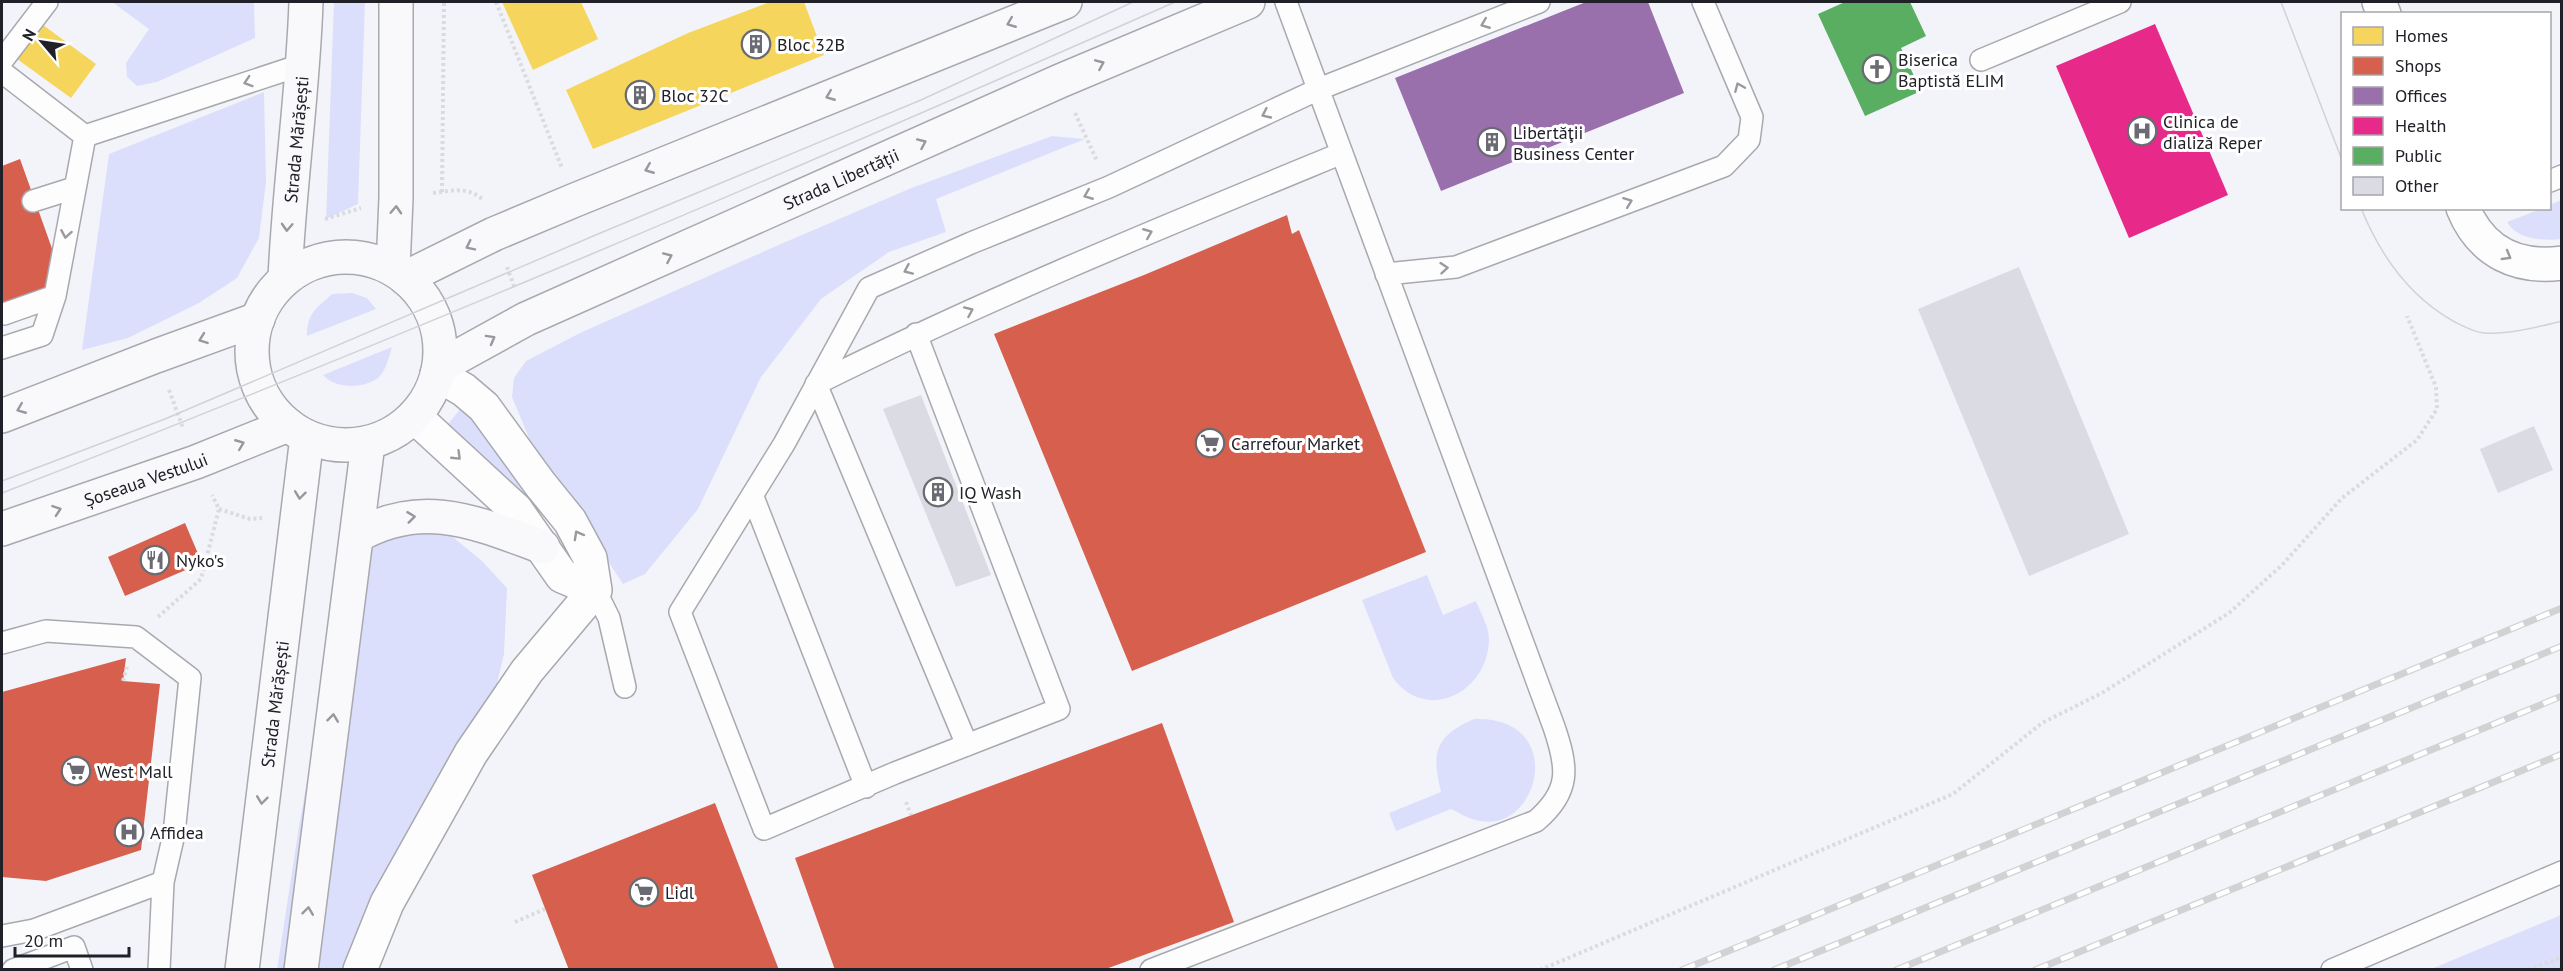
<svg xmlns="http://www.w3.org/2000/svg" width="2563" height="971" font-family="'PT Sans',sans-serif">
<rect width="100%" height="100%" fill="#f3f4fa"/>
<path fill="#dcdffc" d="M112,2h142l1,36 -98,44 -20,4 -10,-9 -1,-14 23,-34z
M334,2h31l-7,202 -32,15z
M264,92l2,90 -7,56 -22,40 -38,25 -71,35 -46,12 27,-196z
M1052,136l33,3 -149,60 10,33 -57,20 -68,47 -60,78 -63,132 -53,65 -22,10 -91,-139 -20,-48 2,-19 12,-17 56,-29 192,-85 135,-58z
M2561,200v39c-17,2 -44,1 -54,-17l34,-13 9,-1v-3z
M352,293l15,5 9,11 -69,27c0,-23 9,-27 25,-42z
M392,347c-3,10 -6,24 -14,31 -15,11 -43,11 -55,-3z
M465,403l74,112 -94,-87z
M395,526l49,4 38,31 25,27 -3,66 -11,46 -146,269 -70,1 22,-144 48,-270z
M1427,575l16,40 33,-14c5,13 13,25 13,39 -1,52 -62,84 -96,38l-31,-78z
M1474,719c97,-4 65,123 -2,100 -7,-2 -14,-7 -21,-10l-55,22 -7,-18 52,-21c-10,-39 -6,-56 33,-73z
M2561,915v54h-130z"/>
<path fill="#f6d55c" d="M502,2h79l17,37 -65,31z
M770,2h34l20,53 -231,94 -27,-59 122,-57z
M43,25l53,39 -25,34 -54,-39z"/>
<path fill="#d6604d" d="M20,159l44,123 -62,21v-137z
M1287,215l5,19 7,-4 127,322 -294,119 -138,-337 150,-59z
M185,523l17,40 -77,33 -17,-39z
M126,658l-3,23 37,3 -19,166 -95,31 -44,-4v-185z
M1162,723l72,199 -131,48h-268l-40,-112z
M715,803l64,167h-210l-37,-95z"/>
<path fill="#9970ab" d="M1586,2h62l36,91 -243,98 -46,-113z"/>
<path fill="#e7298a" d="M2155,24l73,171 -99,43 -73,-172z"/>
<path fill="#5aae61" d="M1845,2h65l16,34 -25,12 20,43 -56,25 -47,-102z"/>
<path fill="#dadbe3" d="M2019,267l110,267 -100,42 -111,-267z
M921,395l70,180 -35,12 -73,-178z
M2534,426l19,44 -55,23 -18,-44z"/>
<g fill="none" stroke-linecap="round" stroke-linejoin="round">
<g stroke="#a8a9af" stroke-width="24">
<path id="lane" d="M1981,60l139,-58
M2,61l45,-59
M2,72l83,64
M85,136l219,-72
M2550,181l12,-5
M33,201l41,-13
M1386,274l70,-7 268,-101 25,-26 3,-23 -49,-115
M4,314l51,-18
M916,334l143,375 -164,64 -131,56 -84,-217 104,-168 85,-156 102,-45 138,-56 210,-98 220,-87
M2,348l40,-13 13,-39 30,-160
M753,497l113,290
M595,590l14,28 16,69
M2,643l44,-12 90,6 54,41 -16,156 -11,48 -4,88
M967,745l-151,-361c172,-86 349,-158 526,-231
M2,936l32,-6 129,-48
M13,970l61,-23 8,23
M1151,970l385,-149c35,-30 32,-53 18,-94l-268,-725
M2332,970l230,-98"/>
</g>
<g stroke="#a8a9af" stroke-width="36">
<path id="street" d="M2379,2l5,12
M2463,208c18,44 54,61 99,55
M414,416l102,94 46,66 33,14
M360,970l27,-67 84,-150 56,-82 68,-81 -5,-32 -20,-37 -30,-37 -56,-77 -20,-17 -27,-16"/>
</g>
<g stroke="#a8a9af" stroke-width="36">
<g id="secondary">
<circle cx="346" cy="351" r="94"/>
<path d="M393,269l3,-71v-196"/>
<path d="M405,278l89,-44 81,-34 490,-198"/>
<path id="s1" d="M285,279c4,-93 18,-185 21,-277"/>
<path id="s2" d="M439,367l87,-48 534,-238 188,-79"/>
<path d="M2,416l154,-60 102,-37"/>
<path id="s3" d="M2,529l194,-67 92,-37"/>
<path d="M357,536c66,-38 120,-13 186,11"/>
<path id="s4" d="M242,970l65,-533"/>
<path d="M301,970l67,-526"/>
</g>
</g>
<path stroke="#dbdbde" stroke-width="4" stroke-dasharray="3 3" stroke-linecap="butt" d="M496,2l66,166
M1075,113l22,48
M442,192l2,-190
M433,193c18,-2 34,-7 49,6
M325,219l36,-11
M507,267l7,19
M169,390l14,38
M219,509l31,10 12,-1
M158,617l43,-38 18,-70 -7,-14
M123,681l4,-14
M906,802l5,13
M515,922l30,-13
M1540,970l413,-176 89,-71 60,-30 127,-80 53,-48 60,-67 75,-58 20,-31 -1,-22 -29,-71
M2528,970l34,-13"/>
<use href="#lane" stroke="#fdfdfe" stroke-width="21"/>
<use href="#street" stroke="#fdfdfe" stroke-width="33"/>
<use href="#secondary" stroke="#f9f9fc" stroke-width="33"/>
<path stroke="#d2d2d5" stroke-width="1.5" d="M2281,2l61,158
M2361,208c19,47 48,88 92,113 10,5 20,11 31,12 25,2 53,-6 78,-12
M2,481l163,-62 433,-185 323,-134 212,-98
M2,493c395,-153 785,-320 1173,-491"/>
<g stroke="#d2d2d5" stroke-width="7">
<path id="rail" d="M1682,970l880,-362
M1774,970l788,-324
M1896,970l666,-274
M2035,970l527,-216"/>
</g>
<use href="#rail" stroke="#fff" stroke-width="4.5" stroke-dasharray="14" stroke-linecap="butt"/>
</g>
<defs><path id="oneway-chevron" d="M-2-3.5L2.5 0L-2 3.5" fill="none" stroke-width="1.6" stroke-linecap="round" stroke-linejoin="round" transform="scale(1.5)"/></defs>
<g stroke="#97979d">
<use href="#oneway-chevron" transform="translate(1011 23) rotate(158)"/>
<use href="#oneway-chevron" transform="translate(1100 64) rotate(-23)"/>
<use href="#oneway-chevron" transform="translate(830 96) rotate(158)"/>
<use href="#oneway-chevron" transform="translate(922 143) rotate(-24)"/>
<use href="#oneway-chevron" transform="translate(649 169) rotate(158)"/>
<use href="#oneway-chevron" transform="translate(396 210) rotate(-87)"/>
<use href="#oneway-chevron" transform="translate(287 227) rotate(93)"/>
<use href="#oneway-chevron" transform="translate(470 246) rotate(154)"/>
<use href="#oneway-chevron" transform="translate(668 257) rotate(-24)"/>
<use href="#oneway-chevron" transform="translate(203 339) rotate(160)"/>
<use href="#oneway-chevron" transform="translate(491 339) rotate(-29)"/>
<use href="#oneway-chevron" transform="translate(21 409) rotate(158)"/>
<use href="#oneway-chevron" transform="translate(240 444) rotate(-22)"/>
<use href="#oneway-chevron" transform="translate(300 495) rotate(97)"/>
<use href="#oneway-chevron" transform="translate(57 510) rotate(-19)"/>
<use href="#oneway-chevron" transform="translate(411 517) rotate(-7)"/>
<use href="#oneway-chevron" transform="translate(333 718) rotate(-83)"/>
<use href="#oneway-chevron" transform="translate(262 800) rotate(97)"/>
<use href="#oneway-chevron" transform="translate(308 911) rotate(-83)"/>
</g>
<g stroke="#9a9a9e">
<use href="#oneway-chevron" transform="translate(1485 24) rotate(158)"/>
<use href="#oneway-chevron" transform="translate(248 82) rotate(162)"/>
<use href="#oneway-chevron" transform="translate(1739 87) rotate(-113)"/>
<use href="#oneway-chevron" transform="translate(1266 114) rotate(155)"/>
<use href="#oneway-chevron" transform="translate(1088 195) rotate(158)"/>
<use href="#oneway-chevron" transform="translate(1628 202) rotate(-21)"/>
<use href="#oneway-chevron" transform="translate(1148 233) rotate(-22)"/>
<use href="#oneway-chevron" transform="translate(66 234) rotate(100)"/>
<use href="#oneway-chevron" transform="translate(2507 256) rotate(30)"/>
<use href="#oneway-chevron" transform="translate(1444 268) rotate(-5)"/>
<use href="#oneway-chevron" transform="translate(908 270) rotate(156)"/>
<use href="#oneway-chevron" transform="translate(969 311) rotate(-24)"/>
<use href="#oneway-chevron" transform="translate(457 456) rotate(44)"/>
<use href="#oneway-chevron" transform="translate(578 535) rotate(-119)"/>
</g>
<defs>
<g id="building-ring" transform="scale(1.5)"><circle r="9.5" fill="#fff" stroke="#6a6a72" stroke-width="1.5"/><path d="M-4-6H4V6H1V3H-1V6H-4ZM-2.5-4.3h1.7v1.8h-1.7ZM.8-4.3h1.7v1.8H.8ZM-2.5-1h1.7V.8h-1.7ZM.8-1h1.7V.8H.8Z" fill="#6a6a72"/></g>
<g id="church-ring" transform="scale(1.5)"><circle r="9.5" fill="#fff" stroke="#6a6a72" stroke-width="1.5"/><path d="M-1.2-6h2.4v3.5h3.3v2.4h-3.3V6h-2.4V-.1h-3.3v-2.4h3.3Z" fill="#6a6a72"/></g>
<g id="hospital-ring" transform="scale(1.5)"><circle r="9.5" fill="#fff" stroke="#6a6a72" stroke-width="1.5"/><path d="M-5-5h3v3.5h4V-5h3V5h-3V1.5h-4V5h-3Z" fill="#6a6a72"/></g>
<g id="supermarket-ring" transform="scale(1.5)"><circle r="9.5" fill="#fff" stroke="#6a6a72" stroke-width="1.5"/><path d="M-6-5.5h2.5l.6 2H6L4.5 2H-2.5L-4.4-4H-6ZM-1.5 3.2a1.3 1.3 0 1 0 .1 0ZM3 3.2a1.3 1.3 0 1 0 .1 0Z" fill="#6a6a72"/></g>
<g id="restaurant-ring" transform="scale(1.5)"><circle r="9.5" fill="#fff" stroke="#6a6a72" stroke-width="1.5"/><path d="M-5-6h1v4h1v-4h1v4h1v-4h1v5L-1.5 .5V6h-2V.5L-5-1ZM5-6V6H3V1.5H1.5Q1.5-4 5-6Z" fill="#6a6a72"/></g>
</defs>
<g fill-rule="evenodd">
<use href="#building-ring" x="756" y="44"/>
<use href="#church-ring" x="1877" y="69"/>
<use href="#building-ring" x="640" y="95"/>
<use href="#hospital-ring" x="2142" y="131"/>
<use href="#building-ring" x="1492" y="142"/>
<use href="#supermarket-ring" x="1210" y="443"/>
<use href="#building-ring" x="938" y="492"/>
<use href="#restaurant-ring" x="155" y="560"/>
<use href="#supermarket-ring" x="76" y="771"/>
<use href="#hospital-ring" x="129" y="832"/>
<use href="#supermarket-ring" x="644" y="892"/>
</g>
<g text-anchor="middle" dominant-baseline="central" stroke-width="6" stroke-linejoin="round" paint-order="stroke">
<g font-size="18" fill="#202028" stroke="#fff" text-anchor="start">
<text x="777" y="44">Bloc 32B</text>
<text x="1898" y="59">Biserica<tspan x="1898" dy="21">Baptistă ELIM</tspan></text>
<text x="661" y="95">Bloc 32C</text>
<text x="2163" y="121">Clinica de<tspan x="2163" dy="21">dializă Reper</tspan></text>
<text x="1513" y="132">Libertăţii<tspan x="1513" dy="21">Business Center</tspan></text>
<text x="1231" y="443">Carrefour Market</text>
<text x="959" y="492">IQ Wash</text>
<text x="176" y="560">Nyko's</text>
<text x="97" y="771">West Mall</text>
<text x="150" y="832">Affidea</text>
<text x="665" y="892">Lidl</text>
</g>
<g font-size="18" fill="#202028" stroke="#fff">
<text stroke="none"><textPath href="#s1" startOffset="140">Strada Mărășești</textPath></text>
<text stroke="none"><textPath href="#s2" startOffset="444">Strada Libertății</textPath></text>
<text stroke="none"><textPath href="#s3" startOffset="152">Șoseaua Vestului</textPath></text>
<text stroke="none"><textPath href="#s4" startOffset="268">Strada Mărășești</textPath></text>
</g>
</g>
<rect width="2563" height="971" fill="none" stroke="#202028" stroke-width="6"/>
<rect x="2341" y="12" width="210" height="198" fill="#ffffff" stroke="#a6a6a9" stroke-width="1.5"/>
<rect x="2353" y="27" width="30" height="18" fill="#f6d55c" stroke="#a6a6a9" stroke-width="1.5"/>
<text x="2395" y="42" font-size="18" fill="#202028">Homes</text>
<rect x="2353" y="57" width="30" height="18" fill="#d6604d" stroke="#a6a6a9" stroke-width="1.5"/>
<text x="2395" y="72" font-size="18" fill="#202028">Shops</text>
<rect x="2353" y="87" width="30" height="18" fill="#9970ab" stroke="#a6a6a9" stroke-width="1.5"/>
<text x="2395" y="102" font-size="18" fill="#202028">Offices</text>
<rect x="2353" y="117" width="30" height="18" fill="#e7298a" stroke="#a6a6a9" stroke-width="1.5"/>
<text x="2395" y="132" font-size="18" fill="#202028">Health</text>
<rect x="2353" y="147" width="30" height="18" fill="#5aae61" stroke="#a6a6a9" stroke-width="1.5"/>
<text x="2395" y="162" font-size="18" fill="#202028">Public</text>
<rect x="2353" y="177" width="30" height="18" fill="#dadbe3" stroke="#a6a6a9" stroke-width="1.5"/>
<text x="2395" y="192" font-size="18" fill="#202028">Other</text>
<g transform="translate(42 42) rotate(299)" stroke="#ffffff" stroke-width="4.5" paint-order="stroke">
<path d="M0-4.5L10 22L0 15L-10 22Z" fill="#202028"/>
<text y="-9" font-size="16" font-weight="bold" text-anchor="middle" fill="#202028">N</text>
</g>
<path d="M15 947v9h114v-9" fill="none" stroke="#202028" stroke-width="3"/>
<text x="24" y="947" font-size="18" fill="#202028" stroke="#ffffff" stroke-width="4.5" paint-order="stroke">20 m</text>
</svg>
